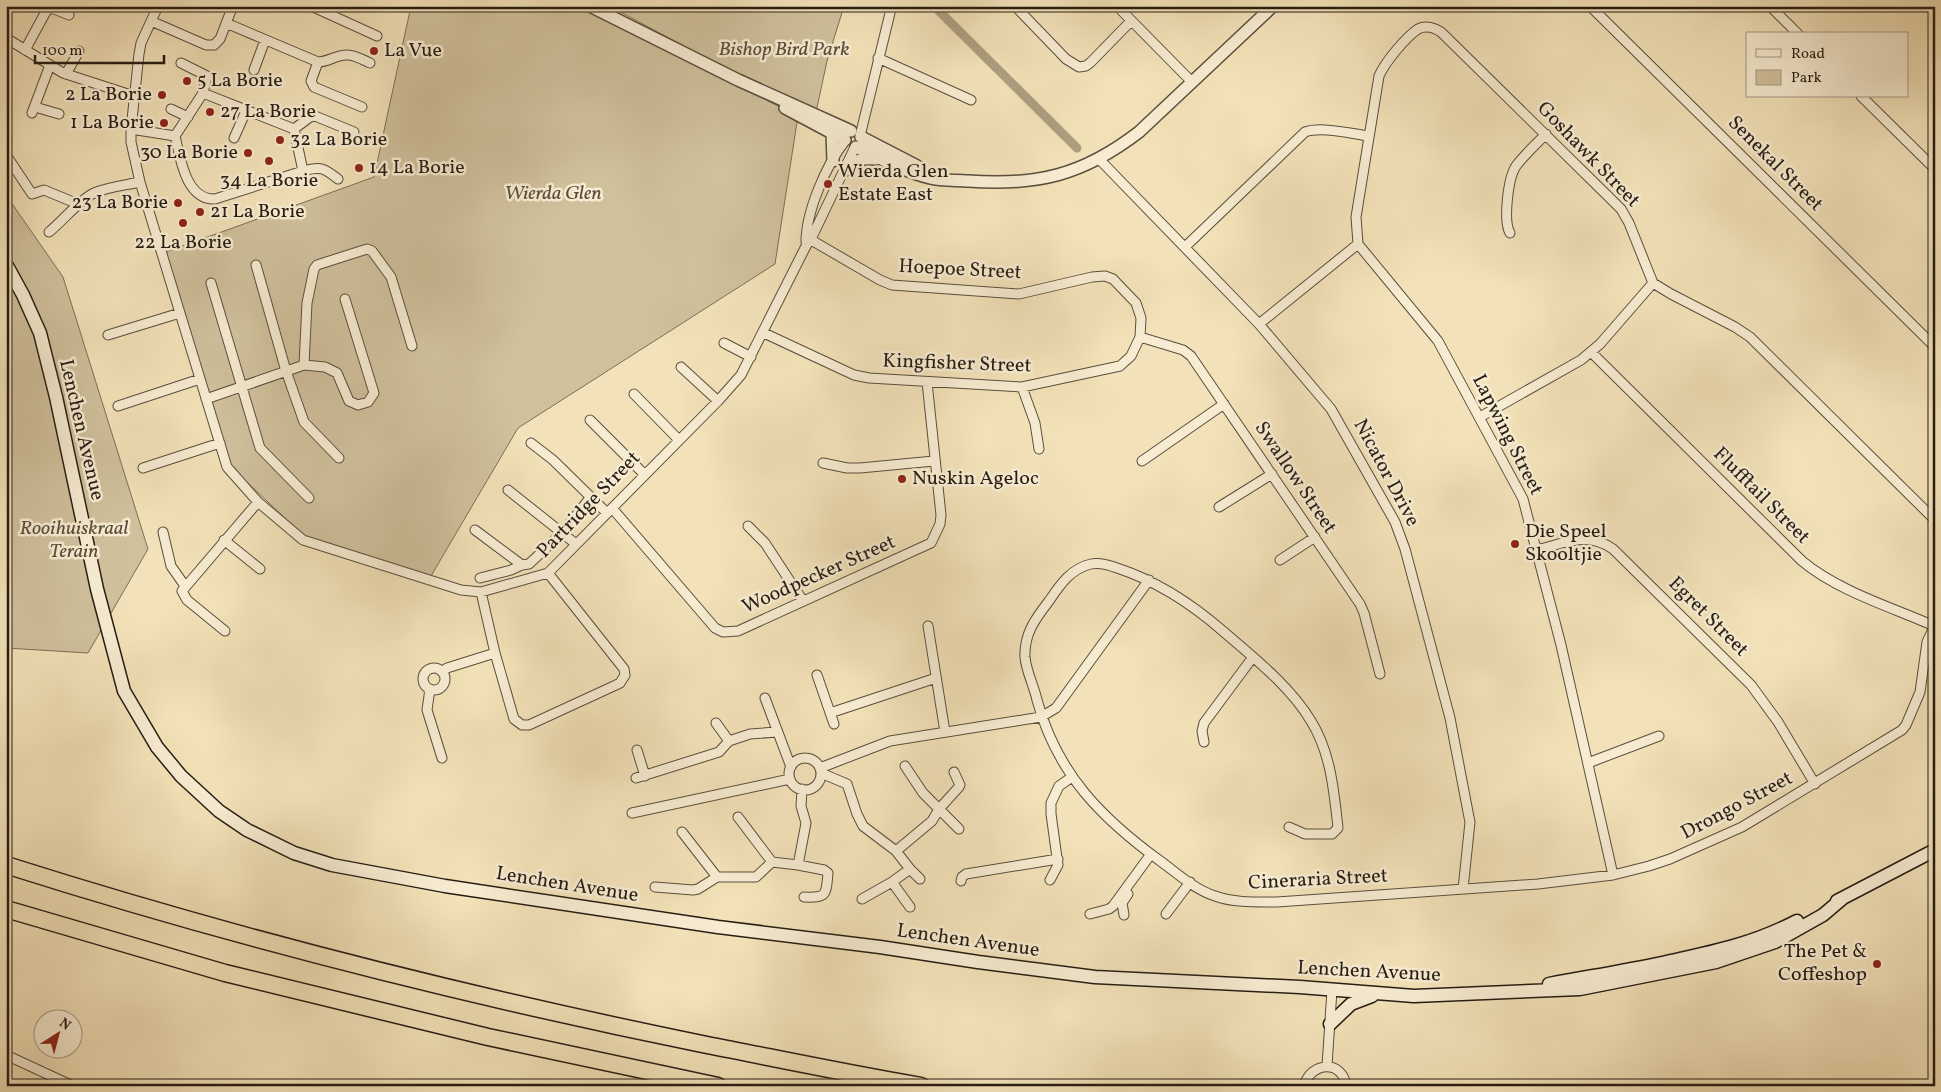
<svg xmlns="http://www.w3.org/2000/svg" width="1941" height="1092" font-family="Vollkorn,serif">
<rect width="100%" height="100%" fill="#f3e2b9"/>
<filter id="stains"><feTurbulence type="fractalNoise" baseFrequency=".004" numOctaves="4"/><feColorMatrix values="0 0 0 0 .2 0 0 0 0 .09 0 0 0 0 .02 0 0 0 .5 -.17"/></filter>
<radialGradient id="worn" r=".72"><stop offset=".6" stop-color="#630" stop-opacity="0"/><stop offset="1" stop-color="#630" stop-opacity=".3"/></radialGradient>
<path fill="#d0c19d" stroke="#7b6f58" d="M411,6h168l219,110 -23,148 -257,164 -87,148 -125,-38 -75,-71 -65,-215 208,-75z
M609,6h235l-17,55 -11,51 -44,-19z
M6,195l57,82 85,272 -60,104 -82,-5z"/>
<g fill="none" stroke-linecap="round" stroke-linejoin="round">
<path stroke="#ad9f81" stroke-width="9" d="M934,6l143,142"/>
<g stroke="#594e3d" stroke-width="11">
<path id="minor" d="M158,6l-17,37 -2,11 -8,75v13l9,40 87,285 31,35 45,38 158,50 20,2 67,-19 170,-172 23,-26 65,-129 5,-7 44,-92
M311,6l66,30
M1015,6l51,53 13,8 7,-1 5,-4 40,-41
M1117,6l74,75
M1590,6l345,341
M1770,6l28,28
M48,9h6l15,6
M151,21l55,24h8l6,-6 12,-31
M226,23l92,39c10,0 18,-7 28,-7 8,-1 17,5 24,8
M6,38l57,35 71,23
M25,50l24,-44
M878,58l93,42
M318,62l-7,19 3,6 48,20
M181,63l26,13 -4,17
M254,70l11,-30
M66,74l13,-23
M203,93l91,36 9,42 -88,28c-30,1 -35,-43 -40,-63z
M1861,96l74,73
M35,107l24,7
M171,109l17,8
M32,113l18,-48
M131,129l44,7
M294,129l16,-12 5,-1 39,16
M860,136l31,-127
M234,138l12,-27
M6,155l26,39 12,-4 34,14
M1099,159l160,165 72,85 64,113 10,27 45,169 18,94 2,10 -7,67
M303,171c18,-5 21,-3 35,8
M49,232c15,-12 29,-31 45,-39 13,-6 32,-8 46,-11
M1510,233c-7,-12 -2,-55 6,-67 9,-12 20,-22 30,-32
M806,242c0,-30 20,-77 39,-101
M1358,244l80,97 85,158 38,146 52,230
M1185,247l120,-115c16,-6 47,2 64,4
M256,265l30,106 18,51 35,36
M211,283l49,165 49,50
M1259,324l99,-80 -2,-27 23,-141c6,-14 27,-39 39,-47 8,-4 17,-1 23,3l180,177 8,14 24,60 18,11 64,33 15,10 185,183
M764,333l90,42 15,3 153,9 98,-21 11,-10 9,-19 1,-19 -5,-15 -23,-24 -8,-3 -13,1 -73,17 -127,-9 -12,-5 -74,-43
M108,335l72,-22
M1140,337l43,13 8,6 169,248 4,9 16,61
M724,343l27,14
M1591,352l211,209c36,30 89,46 132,65
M304,365l3,-62 7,-34 3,-4 50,-16 5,2 19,26 21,69
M681,367l37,34
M1022,387l13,36 4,26
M634,394l44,45
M206,399l98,-34 21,2 12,6 12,28 9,4 10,-3 6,-9 -29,-94
M118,406l82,-27
M1480,417l101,-57 19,-16 53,-61
M590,420l54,54
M531,443l22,17 54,53
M1142,461l82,-57
M823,463l24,5h13l74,-7
M143,468l77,-25
M508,490l68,54
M1219,507l53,-33
M612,508l103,120 8,4 15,-1 193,-88 9,-19 1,-9 -14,-133
M748,526l17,17 38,58
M475,530l47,35 7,-1 33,-31 28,-35
M163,532l8,34 14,20
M224,540l36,29
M1537,550c28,-7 50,-19 76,-1l138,136 27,37 37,62
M1280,560l35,-23
M480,578l31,-8 11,-5
M481,592l14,61 19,66 8,6h7l87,-40 4,-2 5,-8 -1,-6 -76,-96
M928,626l17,106
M225,631l-38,-31 -5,-9 76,-89
M423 679a11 11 0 1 1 22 0a11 11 0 1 1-22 0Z
M442,672l5,-4 48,-15
M817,675l17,49
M430,689l-3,21 15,48
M765,698l26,69
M830,713l106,-35
M716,723l13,18
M1204,742l-2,-11 2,-8 49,-66
M637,750l8,26
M789 774a16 16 0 1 1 32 0a16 16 0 1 1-32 0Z
M1588,763l71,-27
M905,766l18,27 36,36
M820,768l70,-27 151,-24 15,-9 93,-128
M821,773l26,11 10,30 6,12 33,25 14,18 10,10
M636,778l83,-26 10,-11 21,-7 27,-2
M632,813l158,-34
M738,817l34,45
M1289,827l16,7h27l6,-6c-4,-36 -7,-75 -27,-107 -21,-35 -57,-63 -87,-89 -32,-28 -67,-51 -107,-64 -8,-3 -17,-6 -26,-4 -21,5 -31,21 -42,37 -14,18 -25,33 -24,56 1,14 9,29 12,43 20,74 65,119 126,163 16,12 33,27 52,33 19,7 42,6 62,6l261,-18 75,-9 36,-9 21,-7 72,-32 160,-97 4,-5 14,-33 7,-50 8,-17
M682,832l35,45
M896,851l36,-30 7,-12 20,-22 1,-2 -6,-13
M798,865l26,5 4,3c-2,22 -1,25 -24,24
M1050,880l8,-15 -7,-51v-11l8,-17 13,-9
M961,881l1,-4 4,-3 92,-15
M892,882l18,25
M655,887l38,3 5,-1 19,-12h39l16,-15 26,3 8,-42 -5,-17 1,-17
M862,899l30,-17 18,-13
M1090,914l19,-5 4,-3 38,-52
M1166,914l24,-32
M1124,915l-2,-12 6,-9
M6,1055l67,31
M1327,1066l5,-76
M1304,1086c7,-25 39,-26 42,0"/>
</g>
<g stroke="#594e3d" stroke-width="14">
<path id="tertiary" d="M590,6l148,74 113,51
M785,108l60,32
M832,134l1,27
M861,137l56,29
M856,147c24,11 49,25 74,31 12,3 26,2 38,3 70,5 115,-6 171,-49l134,-126
M845,170c12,-10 14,-12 31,-11"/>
</g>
<g stroke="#261d14" stroke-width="15">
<path id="secondary" d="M6,264l17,31 17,38 16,64 41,192 27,102 33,56 24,29 38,35 28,19 47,23 38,12 113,21 273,41 162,20 98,15 117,15 205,10 114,9 166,-7 136,-27 59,-20 48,-27 20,-17
M1837,901l98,-51
M1549,984c37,-7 75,-13 113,-21 50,-11 88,-18 135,-42
M1330,1024l21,-20 21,-8"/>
</g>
<g stroke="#261d14" stroke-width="19">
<path id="motorway" d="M6,865c230,73 465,132 701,180 72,14 143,29 214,41
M6,909l219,64 263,64 230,49"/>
</g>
<use href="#minor" stroke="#f7ecd2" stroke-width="9"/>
<use href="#tertiary" stroke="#f7ecd2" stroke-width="11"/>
<use href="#secondary" stroke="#f7ecd2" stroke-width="12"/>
<use href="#motorway" stroke="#f3e2b9" stroke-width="16"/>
</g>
<g fill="#8f2418" stroke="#f7ecd2" stroke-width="2">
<circle cx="374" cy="51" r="5"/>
<circle cx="187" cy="81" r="5"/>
<circle cx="162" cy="95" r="5"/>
<circle cx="210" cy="112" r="5"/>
<circle cx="164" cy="123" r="5"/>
<circle cx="280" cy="140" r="5"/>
<circle cx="248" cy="153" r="5"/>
<circle cx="269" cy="161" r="5"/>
<circle cx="359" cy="168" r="5"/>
<circle cx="828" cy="184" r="5"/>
<circle cx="178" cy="203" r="5"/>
<circle cx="200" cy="212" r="5"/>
<circle cx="183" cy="223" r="5"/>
<circle cx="902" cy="479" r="5"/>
<circle cx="1515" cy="544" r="5"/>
<circle cx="1877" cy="964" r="5"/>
</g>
<g text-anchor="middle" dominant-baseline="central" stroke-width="5" stroke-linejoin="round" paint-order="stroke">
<g font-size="20" font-style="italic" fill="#594e3d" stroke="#f7ecd2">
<text x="784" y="50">Bishop Bird Park</text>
<text x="553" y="194">Wierda Glen</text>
<text x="74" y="529">Rooihuiskraal<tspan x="74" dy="23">Terain</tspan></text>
</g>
<g font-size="20" fill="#261d14" stroke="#f7ecd2" text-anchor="start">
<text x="384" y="51">La Vue</text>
<text x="197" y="81">5 La Borie</text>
<text x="152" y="95" text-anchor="end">2 La Borie</text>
<text x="220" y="112">27 La Borie</text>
<text x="154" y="123" text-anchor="end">1 La Borie</text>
<text x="290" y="140">32 La Borie</text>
<text x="238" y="153" text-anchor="end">30 La Borie</text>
<text x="369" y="168">14 La Borie</text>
<text x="838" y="172">Wierda Glen<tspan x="838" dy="23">Estate East</tspan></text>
<text x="269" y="181" text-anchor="middle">34 La Borie</text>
<text x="168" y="203" text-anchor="end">23 La Borie</text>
<text x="210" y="212">21 La Borie</text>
<text x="183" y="243" text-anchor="middle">22 La Borie</text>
<text x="912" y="479">Nuskin Ageloc</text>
<text x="1525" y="532">Die Speel<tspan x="1525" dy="23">Skooltjie</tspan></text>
<text x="1867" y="952" text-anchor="end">The Pet &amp;<tspan x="1867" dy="23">Coffeshop</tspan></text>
</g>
<g font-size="20" fill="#261d14" stroke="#f7ecd2">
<text transform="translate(1588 155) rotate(46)">Goshawk Street</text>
<text transform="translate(1775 164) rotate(45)">Senekal Street</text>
<text transform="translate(960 270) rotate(3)">Hoepoe Street</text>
<text transform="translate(957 364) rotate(2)">Kingfisher Street</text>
<text transform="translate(81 430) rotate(77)">Lenchen Avenue</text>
<text transform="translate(1507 435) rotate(63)">Lapwing Street</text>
<text transform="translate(1386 473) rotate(62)">Nicator Drive</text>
<text transform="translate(1295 478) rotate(56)">Swallow Street</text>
<text transform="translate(1761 496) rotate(45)">Flufftail Street</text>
<text transform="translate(589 505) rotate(-46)">Partridge Street</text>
<text transform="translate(819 575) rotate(-24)">Woodpecker Street</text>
<text transform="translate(1708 617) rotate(45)">Egret Street</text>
<text transform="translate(1737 806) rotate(-28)">Drongo Street</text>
<text transform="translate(1318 880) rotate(-3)">Cineraria Street</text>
<text transform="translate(567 885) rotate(9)">Lenchen Avenue</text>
<text transform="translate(968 941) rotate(8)">Lenchen Avenue</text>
<text transform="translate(1369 972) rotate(3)">Lenchen Avenue</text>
</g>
</g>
<rect width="1941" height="1092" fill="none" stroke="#f3e2b9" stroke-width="25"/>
<rect x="8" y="8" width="1926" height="1077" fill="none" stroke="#261d14" stroke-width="2.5"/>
<rect x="12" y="12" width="1916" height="1067" fill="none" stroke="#261d14"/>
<rect x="1746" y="32" width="162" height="65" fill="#f7ecd2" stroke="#a39986"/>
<rect x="1756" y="49" width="25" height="8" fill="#f7ecd2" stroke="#a39986"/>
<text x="1791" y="58" font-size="15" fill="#261d14">Road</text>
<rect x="1756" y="70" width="25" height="15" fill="#d0c19d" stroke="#a39986"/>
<text x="1791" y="82" font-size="15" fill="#261d14">Park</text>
<g transform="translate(58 1034) rotate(36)"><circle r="24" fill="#f7ecd2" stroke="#a39986"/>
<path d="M0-4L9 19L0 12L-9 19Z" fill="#8f2418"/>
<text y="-8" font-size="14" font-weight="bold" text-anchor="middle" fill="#261d14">N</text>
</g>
<path d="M35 55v8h129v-8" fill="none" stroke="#261d14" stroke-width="2.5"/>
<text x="42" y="55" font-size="15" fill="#261d14" stroke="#f7ecd2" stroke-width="4" paint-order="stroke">100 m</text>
<rect width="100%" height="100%" filter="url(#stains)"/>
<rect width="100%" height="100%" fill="url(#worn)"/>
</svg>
